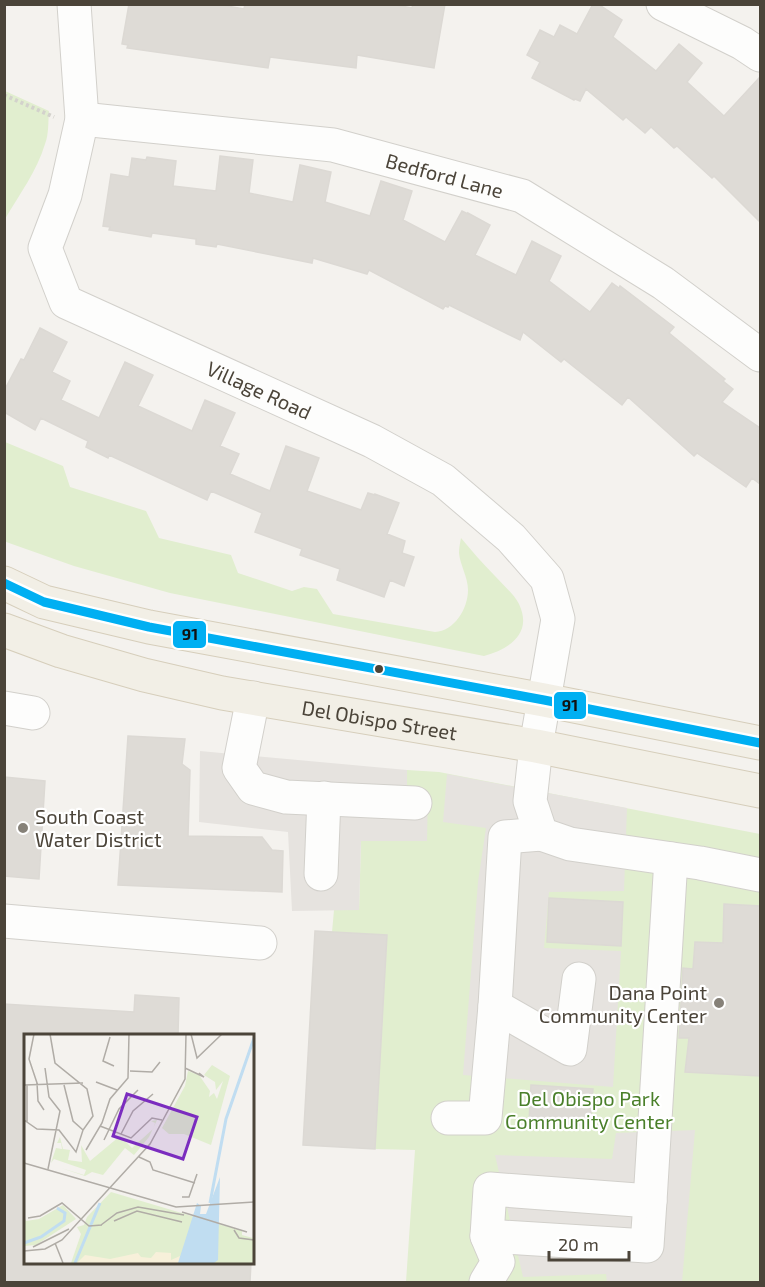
<svg xmlns="http://www.w3.org/2000/svg" width="765" height="1287" font-family="'Exo 2',sans-serif">
<rect width="100%" height="100%" fill="#f4f2ee"/>
<path fill="#e1eecf" d="M5,91l44,20c-1,11 0,23 -4,33 -8,27 -26,51 -40,75z
M5,442l58,24 7,21 76,24 13,27 72,17 7,18 54,18 12,-4 13,2 16,25 102,18c19,-1 33,-23 33,-42 0,-13 -8,-25 -9,-37 0,-5 1,-10 2,-15 11,13 22,26 34,38 8,9 19,18 24,28 14,30 -10,45 -35,52l-314,-63 -96,-27 -65,-23 -5,-2z
M407,770l32,2 321,62v448h-354l9,-132 -40,-1 12,-213 -55,-4 2,-22h25l2,-70 45,-51z"/>
<path fill="#e6e3df" d="M200,751l207,19v19l21,4 -1,48h-66l-2,69 -67,1 -4,-79 -89,-10z
M447,774l180,34 -3,83 -75,1 -5,56 77,3 -8,136 -150,-12 15,-193 8,-54 -43,-6z
M695,1130l-13,152h-75l-1,-8 -83,3 -28,-122 117,4 4,-26z"/>
<path fill="#dedbd6" stroke="#dcd9d4" stroke-width="1.5" d="M129,4h87l28,5 1,-5h146l21,4 1,-4h32l-11,64 -77,-13 -1,13 -86,-11 -2,11 -141,-20 1,-3 -6,-1z
M593,4h5l24,16 -9,17 43,34 23,-27 23,19 -15,19 37,34 36,-39v145l-46,-46 -2,2 -35,-32 -3,2 -23,-21 -6,6 -19,-16 -3,3 -37,-31 -6,12 -5,-2 -1,1 -42,-22 8,-16 -13,-7 13,-25 14,7 6,-12 17,9z
M220,156l33,4 -4,33 44,9 7,-37 31,7 -6,30 45,14 11,-35 31,10 -9,29 42,22 17,-31 6,3v-1l22,12 -15,30 41,20 16,-34 29,15 -12,25 41,31 22,-29 7,5 1,-2 54,41 -5,6 56,46 -2,2 10,8 -11,13 38,26v56l-8,-6 -6,9 -49,-34 -3,3 -66,-59 -6,8 -58,-46 -3,3 -38,-30 -3,8 -71,-35 -1,2 -3,-1 -2,3 -74,-39 -2,4 -54,-16 -1,5 -95,-19 -1,3 -20,-3v-5l-44,-6 -1,4 -42,-7 1,-3 -7,-1 8,-52 18,3 3,-19 14,2 1,-3 29,4 -3,25 43,5z
M40,328l27,14 -15,30 18,9 -9,19 38,18 26,-56 28,13 -15,31 54,25 13,-31 30,13 -15,33 19,8 -9,20 40,17 16,-45 33,12 -12,33 54,19 7,-17 7,2v-1l24,9 -12,31 18,7 -3,12 12,4 -10,29 -14,-6 -6,17 -47,-17 3,-11 -40,-14 2,-6 -47,-17 7,-19 -51,-22 -4,9 -98,-45 -1,3 -22,-11 2,-6 -47,-23 -6,12 -31,-18v-21l17,-32 3,1z
M128,736l57,3 -3,25 8,6 -2,66 74,1 10,13 11,1 -1,41 -164,-7z
M4,777l41,4 -6,98 -35,-3z
M549,898l74,4 -2,44 -74,-4z
M724,904l36,2v170l-75,-4 4,-34h-10l4,-70 10,1 2,-27 28,1z
M315,931l72,4 -12,214 -72,-4z
M135,995l44,3 -1,37h-152v227h225l-1,20h-246v-278l130,8z
M531,1085l62,4 -3,37 -61,-4z"/>
<g fill="none" stroke-linecap="round" stroke-linejoin="round">
<g stroke="#d2d0cb" stroke-width="35">
<g id="minor">
<path id="s1" d="M74,4l8,115 -17,76 -20,53 21,54 306,139 71,39 68,58 36,41 11,40 -22,127 -6,55 11,33 29,10 130,19 60,12"/>
<path d="M663,4l79,39 18,12"/>
<path id="s2" d="M82,119l251,26 189,51 141,87 97,72"/>
<path d="M253,698l-14,70 14,20 33,9 129,6"/>
<path d="M4,708l29,5"/>
<path d="M541,834l-36,3 -10,169 75,43 9,-70"/>
<path d="M321,874l3,-76"/>
<path d="M4,921l256,22"/>
<path d="M448,1118h37l10,-112"/>
<path d="M487,1236l160,10 3,-45"/>
<path d="M486,1282l12,-20 -11,-26 3,-47 160,12 21,-342"/>
</g>
</g>
<g stroke="#d6cebb" stroke-width="35">
<g id="major">
<path d="M4,583l40,19 105,25 395,73 216,43"/>
<path id="s3" d="M4,630l57,21 83,24 78,18 314,53 224,45"/>
</g>
</g>
<path stroke="#d3d2cc" stroke-width="4" stroke-dasharray="3 3" stroke-linecap="butt" d="M4,95l50,22"/>
<use href="#minor" stroke="#fdfdfc" stroke-width="33"/>
<use href="#major" stroke="#f2efe6" stroke-width="33"/>
<g stroke="#fff" stroke-width="14">
<path id="bus-1" d="M4,583l40,19 105,25 395,73 216,43"/>
</g>
<use href="#bus-1" stroke="#00aff2" stroke-width="9"/>
</g>
<circle fill="#4b4439" stroke="#fff" stroke-width="2" cx="379" cy="669" r="5"/>
<g fill="#868178" stroke="#fff" stroke-width="2">
<circle cx="23" cy="828" r="6"/>
<circle cx="719" cy="1003" r="6"/>
</g>
<g text-anchor="middle" dominant-baseline="central" stroke-width="4.5" stroke-linejoin="round" paint-order="stroke">
<g font-size="20" fill="#4b4439" stroke="#fff">
<text stroke="none"><textPath href="#s2" startOffset="368">Bedford Lane</textPath></text>
<text stroke="none"><textPath href="#s1" startOffset="520">Village Road</textPath></text>
<text stroke="none"><textPath href="#s3" startOffset="387">Del Obispo Street</textPath></text>
</g>
<g font-size="20" fill="#4b4439" stroke="#fff" text-anchor="start">
<text x="35" y="816">South Coast<tspan x="35" dy="23">Water District</tspan></text>
<text x="707" y="992" text-anchor="end">Dana Point<tspan x="707" dy="23">Community Center</tspan></text>
</g>
<g font-size="20" fill="#4a7f2a" stroke="#fff">
<text x="589" y="1098">Del Obispo Park<tspan x="589" dy="23">Community Center</tspan></text>
</g>
</g>
<g transform="translate(24 1034)">
<rect width="230" height="230" fill="#f4f2ee"/>
<path d="M188,31l18,11 -19,69 -27,-11h-15l-7,-6 23,-42 3,-15 11,4 11,16 -1,6 5,-4 3,6 6,-18 -7,9 -1,-8 -11,-7zM133,86l-8,17 -15,18 -9,-7 -22,27 -11,-3 -7,4 -24,-8 23,7 2,-5 -32,-11 -3,4 5,-15 6,1 -1,-6h-4l3,-6 3,12 7,1 -2,10 14,2 -1,-17 9,16 30,-25 12,12 21,-19 2,-6 -4,-2zM87,158l131,39v4l11,3v25h-182l10,-29 -4,-7 7,-2 3,-8zM39,171l13,14 -40,26 -12,1v-30l2,5 13,-2z" fill="#e1eecf"/>
<path d="M132,218l15,1v7l9,-4 -1,7h-102l8,-8 25,4 28,-6 3,4 10,1z" fill="#f7f0da"/>
<path d="M196,143l-2,83 -4,3h-36l19,-60 4,3 -1,8h6z" fill="#c0ddf1"/>
<path fill="none" stroke="#c0ddf1" stroke-width="3" d="M186,169l16,-84 28,-81M0,209l17,-6 23,-16 1,-8 -8,-5M51,229l25,-60"/>
<path fill="none" stroke="#b0aca6" stroke-width="1.5" d="M10,0l-5,25 8,24 1,18 6,9M167,0l6,24 25,-24M86,3l-7,24 11,5M21,34l4,29 11,14 -12,58M161,34l19,9 -5,-4M106,37l22,1 8,-10M72,48l21,8M0,51l59,-2M3,51v37M40,51l9,36 10,9M0,86l13,9 22,1 17,22 7,-22 10,-14 -6,-27 -32,-26 -5,-29M76,92l31,12 21,-20 10,2M97,100l12,-23 20,-17M80,106l15,-31 19,-19M62,116l16,-27 8,-24 18,-21 1,-44M115,123l11,5 3,8 42,13M0,129l152,44 78,-5M158,163h7l8,-23M158,178l65,20M4,184l12,-2 22,-13 27,23 13,-1M90,187l23,-10 45,11M77,191l16,-12 21,-6 46,8M210,196l5,8 15,2M31,209l8,20M9,213l36,-18M0,217l21,-2 17,-9 88,-96 35,-65 1,-45"/>
<path fill="#7b2cbf" fill-opacity="0.15" stroke="#7b2cbf" stroke-width="3" d="M103,60l70,23 -14,42 -70,-23z"/>
<rect width="230" height="230" fill="none" stroke="#4b4439" stroke-width="3"/>
</g>
<g stroke="#fff" stroke-width="2">
<rect x="172" y="620" width="35" height="29" rx="6" fill="#00aff2"/>
<rect x="553" y="691" width="34" height="29" rx="6" fill="#00aff2"/>
</g>
<g font-size="16" text-anchor="middle" font-weight="bold" fill="#111">
<text x="190" y="640">91</text>
<text x="570" y="711">91</text>
</g>
<rect width="765" height="1287" fill="none" stroke="#4b4439" stroke-width="12"/>
<path d="M549 1251v9h80v-9" fill="none" stroke="#4b4439" stroke-width="3"/>
<text x="558" y="1251" font-size="18" fill="#4b4439" stroke="#ffffff" stroke-width="4.5" paint-order="stroke">20 m</text>
</svg>
